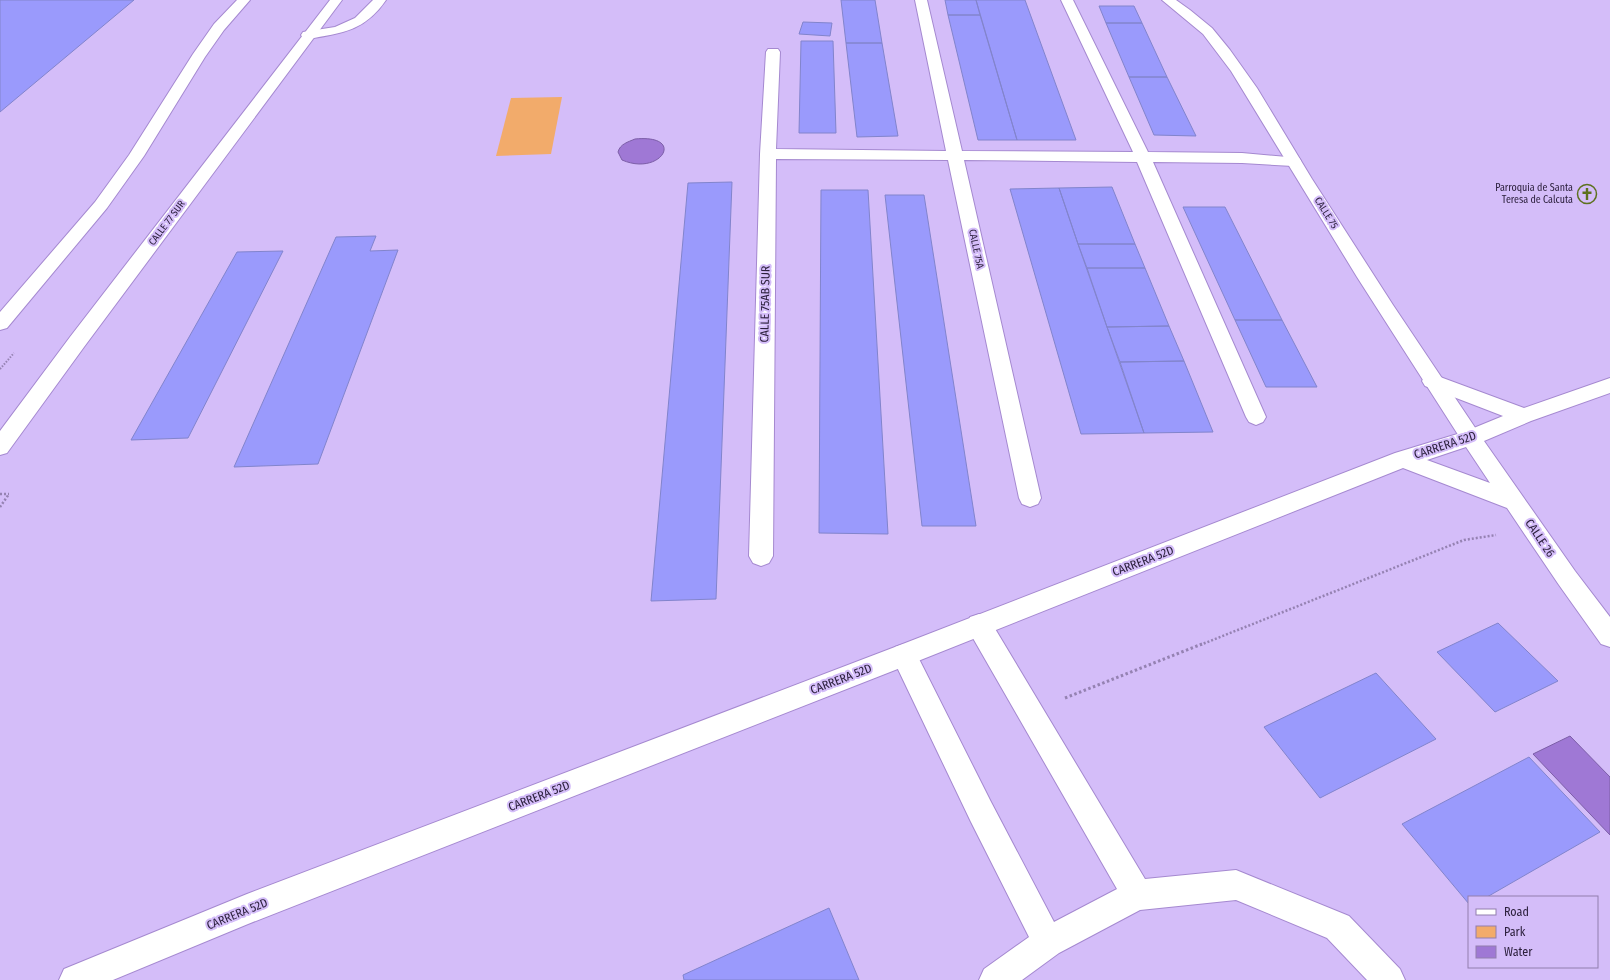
<svg xmlns="http://www.w3.org/2000/svg" width="1610" height="980" font-family="'Fira Sans Condensed',sans-serif">
<rect width="100%" height="100%" fill="#d4bdf9"/>
<path fill="#f2ab6b" d="M562,97l-11,57 -55,2 15,-58z"/>
<path fill="#9f78d5" stroke="#7c5ea7" d="M635,139c52,-5 26,38 -13,21l-4,-8c2,-8 10,-10 17,-13z
M1570,736l40,41v58l-77,-81z"/>
<path fill="#9a9afc" stroke="#8284cc" d="M0,0h134l-134,112z
M841,0h34l7,43h-36z
M945,0h31l4,15h-32z
M976,0h49l51,140h-59z
M1099,6h35l8,17h-36z
M948,15h32l37,125h-39z
M803,22l29,1 -2,13 -31,-2z
M1106,23h36l25,54h-38z
M801,41h32l3,92h-37z
M846,43h36l16,93 -41,1z
M1129,77h38l29,59 -42,-1z
M732,182l-16,417 -65,2 37,-418z
M1112,187l23,57h-57l-19,-56z
M1059,188l19,56 66,189 -63,1 -71,-245z
M821,190h47l20,344 -69,-1z
M885,195h39l52,331h-54z
M1183,207h42l57,113h-47z
M376,236l-6,15 28,-1 -80,214 -84,3 102,-230z
M1078,244h57l10,24h-58z
M283,251l-95,187 -57,2 106,-188z
M1087,268h58l24,58 -62,1z
M1235,320h47l35,67h-51z
M1169,326l15,35 -64,1 -13,-35z
M1184,361l29,71 -69,1 -24,-71z
M1498,623l60,58 -63,31 -58,-60z
M1376,673l60,66 -116,59 -56,-71z
M1529,757l71,75 -113,65h-18v7l-67,-80z
M829,908l30,72h-175l-1,-5z"/>
<g fill="none" stroke-linecap="round" stroke-linejoin="round">
<g stroke="#a589d0" stroke-width="2">
<path id="service" d="M373,0h13c-21,31 -44,33 -78,39l-5,-1 -2,-3 2,-3 32,-5 20,-9z
M915,0h12l35,151 171,1 -72,-152h12l75,152 94,1 57,5 2,3 -2,3 -6,2 -51,-3 -89,-1 113,255 -3,5 -7,3 -7,-3 -3,-5 -109,-255 -173,-2 77,338 -3,6 -8,3 -8,-3 -3,-6 -71,-338 -172,-1 -3,397 -4,7 -8,3 -8,-3 -4,-7 11,-402 6,-102 2,-3h10l2,3 -4,97 170,2z
M979,614l9,3 157,262 91,-9 113,46 51,53 5,11h-38l-40,-42 -91,-38 -96,10 -81,43 -37,27h-43l5,-11 45,-32 -58,-115 -76,-159 -4,-8 4,-8 9,-3 9,3 78,155 63,120 63,-33 -147,-256 -3,-8 3,-8z"/>
</g>
<g stroke="#a589d0" stroke-width="2">
<path id="minor" d="M1162,0h14l14,10 22,18 18,22 27,38 55,91 81,126 85,127 3,6 -3,6 -7,2 -7,-2 -107,-167 -126,-206 -28,-37z"/>
</g>
<g stroke="#a589d0" stroke-width="2">
<path id="tertiary" d="M237,0h13l-26,30 -19,27 -61,99 -37,52 -100,120 -7,2v-18l95,-110 34,-47 64,-101 21,-30z
M330,0h12l-258,347 -77,106 -7,2v-24l70,-94z
M1432,374l92,34 86,-30v15l-79,28 -47,20 91,130 35,46v30l-9,-3 -42,-59 -52,-77 -104,-40 -490,195 -665,261 -135,56h-54l5,-11 183,-75 648,-247 500,-194 69,-21 39,-16 -78,-30 -3,-5 3,-5zM1466,447l24,36 -63,-23z"/>
</g>
<path stroke="#9582b2" stroke-width="2" stroke-dasharray="1.5 1.5" stroke-linecap="butt" d="M0,369l14,-16"/>
<path stroke="#9582b2" stroke-width="2.5" stroke-dasharray="2 2" stroke-linecap="butt" d="M0,494h9
M0,507l9,-13
M1200,645l264,-105 32,-5"/>
<path stroke="#9582b2" stroke-width="3" stroke-dasharray="2.5 2.5" stroke-linecap="butt" d="M1065,698l137,-54"/>
<use href="#service" fill="#fff" fill-rule="evenodd"/>
<use href="#minor" fill="#fff" fill-rule="evenodd"/>
<use href="#tertiary" fill="#fff" fill-rule="evenodd"/>
</g>
<defs>
<g id="church-ring" transform="scale(1)"><circle r="9.5" fill="#d4bdf9" stroke="#5d711f" stroke-width="1.5"/><path d="M-1.2-6h2.4v3.5h3.3v2.4h-3.3V6h-2.4V-.1h-3.3v-2.4h3.3Z" fill="#5d711f"/></g>
</defs>
<g fill-rule="evenodd">
<use href="#church-ring" x="1587" y="194"/>
</g>
<g text-anchor="middle" dominant-baseline="central" stroke-width="4" stroke-linejoin="round" paint-order="stroke">
<g font-size="10" fill="#2c203d" stroke="#d4bdf9" text-anchor="end">
<text x="1573" y="188">Parroquia de Santa<tspan x="1573" dy="12">Teresa de Calcuta</tspan></text>
</g>
<g font-size="10" fill="#2c203d" stroke="#d4bdf9">
<text transform="translate(1326 213) rotate(58)">CALLE 75</text>
<text transform="translate(167 223) rotate(-53)">CALLE 77 SUR</text>
<text transform="translate(976 249) rotate(78)">CALLE 75A</text>
</g>
<g font-size="12" fill="#2c203d" stroke="#d4bdf9">
<text transform="translate(765 304) rotate(-89)">CALLE 75AB SUR</text>
<text transform="translate(1445 445) rotate(-18)">CARRERA 52D</text>
<text transform="translate(1540 538) rotate(56)">CALLE 26</text>
<text transform="translate(1143 561) rotate(-21)">CARRERA 52D</text>
<text transform="translate(841 679) rotate(-21)">CARRERA 52D</text>
<text transform="translate(539 796) rotate(-21)">CARRERA 52D</text>
<text transform="translate(237 914) rotate(-22)">CARRERA 52D</text>
</g>
</g>
<rect x="1468" y="896" width="130" height="72" fill="#d4bdf9" stroke="#917eae"/>
<rect x="1476" y="909" width="20" height="6" fill="#ffffff" stroke="#917eae"/>
<text x="1504" y="916" font-size="12" fill="#2c203d">Road</text>
<rect x="1476" y="926" width="20" height="12" fill="#f2ab6b" stroke="#917eae"/>
<text x="1504" y="936" font-size="12" fill="#2c203d">Park</text>
<rect x="1476" y="946" width="20" height="12" fill="#9f78d5" stroke="#917eae"/>
<text x="1504" y="956" font-size="12" fill="#2c203d">Water</text>
</svg>
